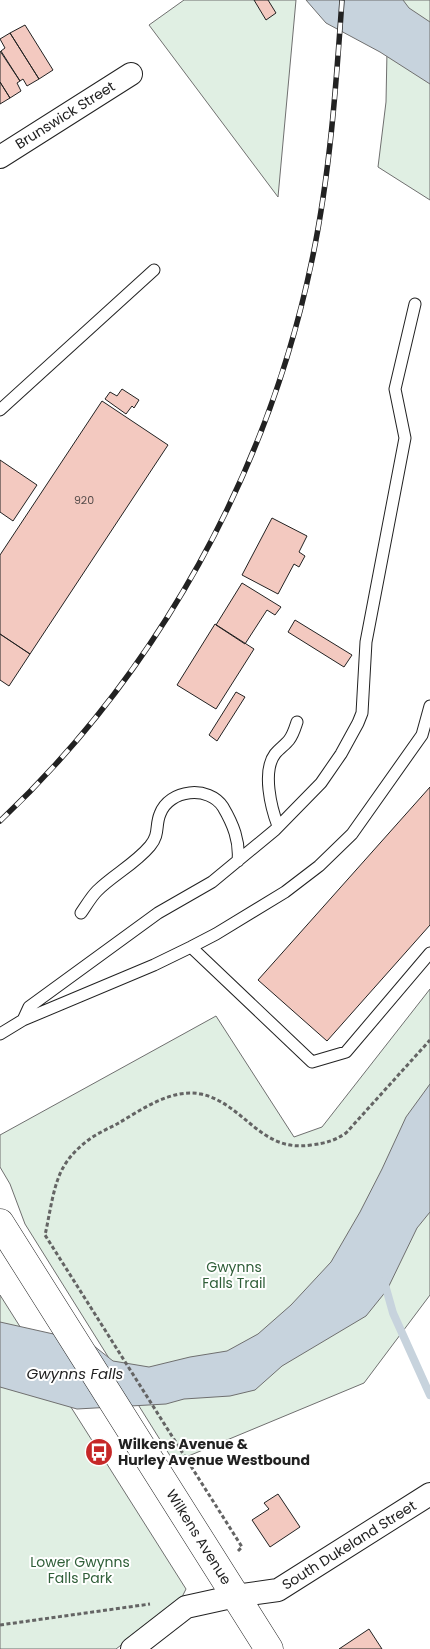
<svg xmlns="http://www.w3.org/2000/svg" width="430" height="1649" font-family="Poppins,sans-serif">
<rect width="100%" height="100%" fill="#fff"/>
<path fill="#e0efe3" stroke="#6f6f6f" d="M184,0h112l-18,197 -129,-172z
M388,0h42v200l-52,-33 8,-65z
M430,989v306l-66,88 -190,79 -149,-238 -15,-40 -10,-17v-32l216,-119 78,121 28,-10z
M0,1295l186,294 -5,10 -65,50h-116z"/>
<path fill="#c7d3dd" stroke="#6f6f6f" d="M306,0h97l6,8 21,14v62l-50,-32 -54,-29z
M430,1084v128l-13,16 -30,62 -21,26 -84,50 -27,24 -25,6 -46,3 -18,5 -89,5 -77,-22v-65l89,20 24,19 36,6 41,-10 37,-6 31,-17 33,-29 40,-43 29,-50 22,-43 24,-52z"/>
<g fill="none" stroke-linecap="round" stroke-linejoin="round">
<path stroke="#c7d3dd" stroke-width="8" d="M384,1281l9,32 37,82"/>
</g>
<path fill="#f3c9c0" stroke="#222" d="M254,0h14l8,13 -10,7z
M25,25l28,45 -14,9 -29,-46z
M10,33l29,46 -12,7 -4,-7 -3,2 -19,-30 4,-3 -5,-9z
M0,51l20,30 -3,2 4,8 -11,7 -10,-16z
M0,82l10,16 -10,6z
M122,389l17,11 -5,8 -2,-2 -6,8 -21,-15 5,-7 7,4z
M102,401l66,44 -138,209 -30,-20v-79z
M0,460l37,25 -24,36 -13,-9z
M272,518l35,18 -8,16 6,4 -6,11 -5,-3 -16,30 -36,-19z
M242,583l39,24 -6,8 -8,-5 -22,34 -29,-19z
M295,620l57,35 -8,12 -56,-35z
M215,624l39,25 -38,60 -39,-24z
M0,634l30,20 -21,32 -9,-6z
M236,692l9,5 -28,44 -8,-6z
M430,787v138l-103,116 -69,-61z
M278,1494l22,33 -30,20 -18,-27 17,-11 -5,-6z
M369,1629l13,20h-43z"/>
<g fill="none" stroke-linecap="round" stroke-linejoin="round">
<g stroke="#222" stroke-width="13">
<path id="service" d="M0,410l154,-140
M278,826c-7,-18 -16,-55 -3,-72 4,-5 10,-9 14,-14 4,-5 6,-12 8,-18
M81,913c5,-7 10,-16 16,-22 16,-16 38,-27 53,-45 10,-12 5,-20 10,-32 9,-25 49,-29 63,-7 10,17 17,34 15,54
M191,947l121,115 34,-10 84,-99
M23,1020l6,-13 129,-94 54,-31 63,-52 46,-47 20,-29 17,-31 4,-10 4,-71 39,-204 -10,-49 20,-85
M0,1034l23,-14 131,-55 37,-18 25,-13 69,-42 34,-26 33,-32 70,-99 8,-29"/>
</g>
<g stroke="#222" stroke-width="24">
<path id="minor" d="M0,157l131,-83
M132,1649l54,-42 50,-11 42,-6 152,-96"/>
</g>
<g stroke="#222" stroke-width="29">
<path id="primary" d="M0,1223l269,426"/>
</g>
<path stroke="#646464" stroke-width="3" stroke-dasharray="4 2.5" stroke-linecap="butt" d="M238,1551l4,-4 -197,-312c5,-21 8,-51 19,-69 6,-10 14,-18 23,-25 9,-7 20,-12 30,-17 24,-14 54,-36 84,-30 44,10 59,59 110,51 15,-2 23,-4 35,-12l84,-93
M0,1625l150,-21"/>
<use href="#service" stroke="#fff" stroke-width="11"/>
<use href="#minor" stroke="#fff" stroke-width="22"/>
<use href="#primary" stroke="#fff" stroke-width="28"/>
<g stroke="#222" stroke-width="5.5">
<path id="rail" d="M0,821c158,-149 268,-349 312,-561 18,-86 24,-173 30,-260"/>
</g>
<use href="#rail" stroke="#fff" stroke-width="4" stroke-dasharray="11" stroke-linecap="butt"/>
</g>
<defs>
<g id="bus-disc" transform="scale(1.4375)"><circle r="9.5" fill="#c62828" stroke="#fff"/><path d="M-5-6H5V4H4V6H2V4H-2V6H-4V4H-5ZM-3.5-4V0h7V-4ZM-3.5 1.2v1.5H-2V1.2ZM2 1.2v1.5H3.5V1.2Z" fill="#fff"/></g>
</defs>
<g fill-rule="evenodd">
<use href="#bus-disc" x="99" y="1452"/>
</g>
<g text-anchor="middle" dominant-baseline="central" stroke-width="4" stroke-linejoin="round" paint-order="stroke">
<g font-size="11" fill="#564c4a">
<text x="84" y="500">920</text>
</g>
<g font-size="14" fill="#222" stroke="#fff">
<text transform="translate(65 115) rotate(-32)">Brunswick Street</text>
<text transform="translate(199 1537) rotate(58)">Wilkens Avenue</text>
<text transform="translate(349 1545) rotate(-32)">South Dukeland Street</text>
</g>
<g font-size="14" fill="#2f5e38" stroke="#fff">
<text x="234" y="1267">Gwynns<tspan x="234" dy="16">Falls Trail</tspan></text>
<text x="80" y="1562">Lower Gwynns<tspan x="80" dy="16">Falls Park</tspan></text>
</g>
<g font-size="14" font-weight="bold" fill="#222" stroke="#fff" text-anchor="start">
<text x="118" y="1444">Wilkens Avenue &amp;<tspan x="118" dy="16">Hurley Avenue Westbound</tspan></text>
</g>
<g font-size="15" font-style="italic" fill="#222" stroke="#fff">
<text x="75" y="1373">Gwynns Falls</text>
</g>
</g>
</svg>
